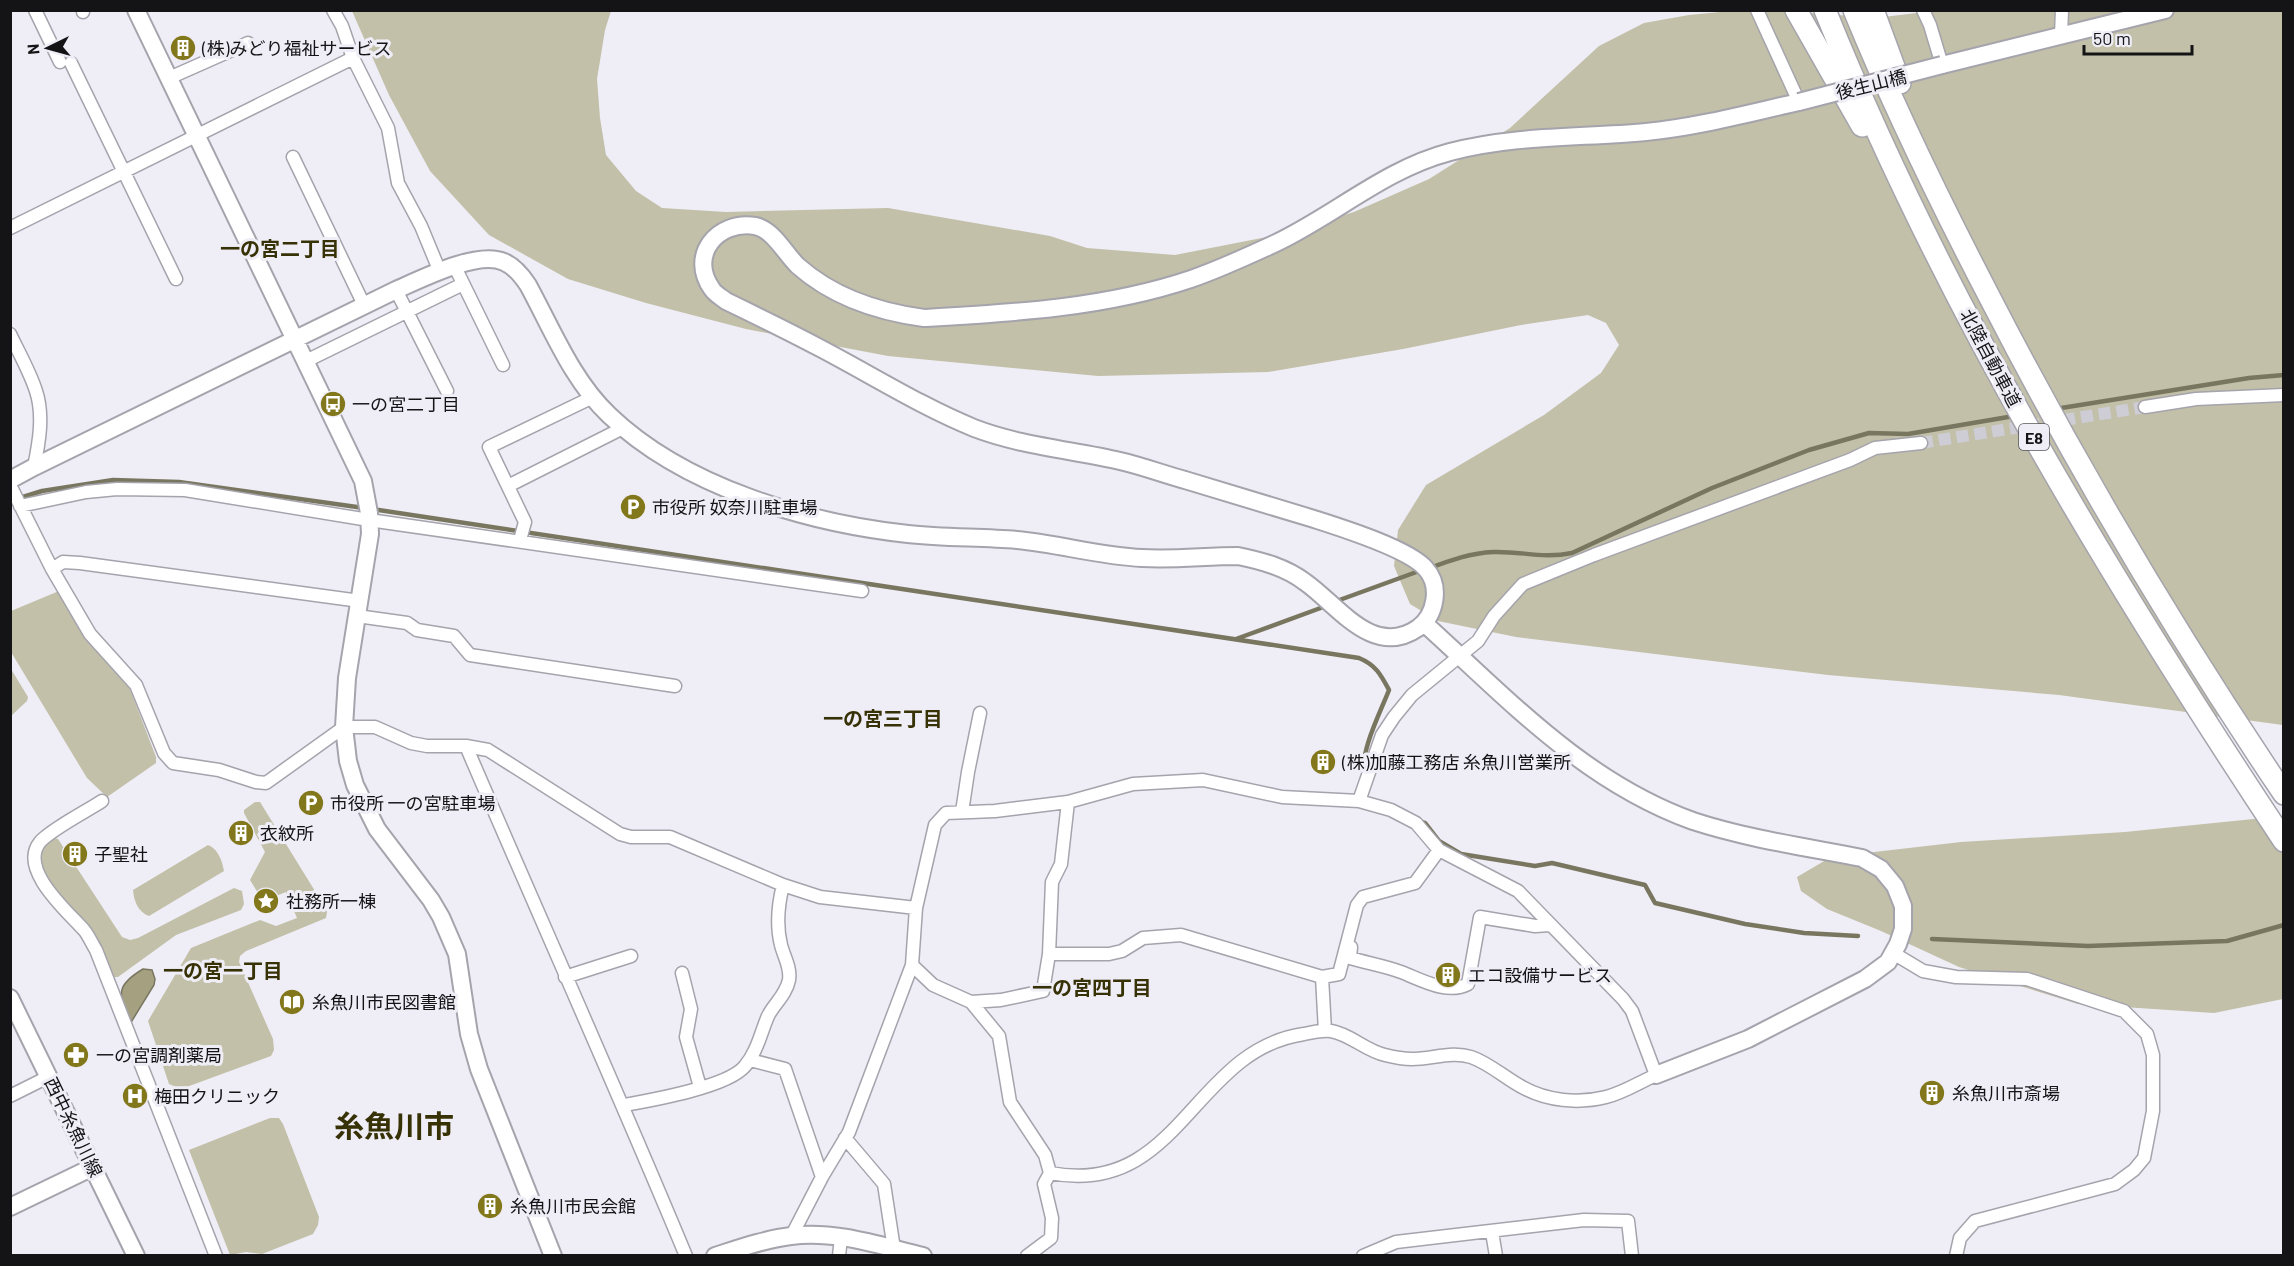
<svg xmlns="http://www.w3.org/2000/svg" width="2294" height="1266" font-family="Barlow,'Noto Sans JP',sans-serif">
<rect width="100%" height="100%" fill="#efedf6"/>
<path fill="#c2c0a8" d="M1741,10l92,4 34,5 74,-9 342,1v714l-224,-30 -231,-20 -312,-38 -78,-16 -28,-17 -16,-38 4,-36 28,-45 118,-70 57,-42 18,-28 -13,-22 -18,-8 -67,10 -118,24 -135,23 -170,4 -210,-20 -142,-27 -100,-26 -78,-24 -79,-44 -59,-64 -41,-76 -37,-84h259l-6,19 -8,49 3,39 6,37 30,36 26,17 64,4 162,-4 162,28 37,12 88,7 102,-20 77,-23 75,-33 81,-51 89,-82 45,-23 45,-8z
M59,591l28,50 43,48 26,68v6l-49,34 -20,-19 -76,-126v-41z
M11,669l17,28 -1,4 -16,15z
M255,802h5l63,102 4,8 -1,6 -80,33 -6,5 -1,6 34,77 1,11 -3,6 -90,33 -12,-5 -21,-63 43,-73 69,-28 16,6 21,-8 -11,-26 -23,9 -13,-21 15,-28 -21,-39v-3z
M2283,816v183l-69,14 -136,-9 -119,-37 -78,-36 -54,-22 -26,-18 -4,-14 34,-20 130,-15 164,-10z
M52,837l6,2 64,98 8,3 8,-2 96,-50 8,3 2,13 -3,6 -65,25 -58,42h-4l-74,-111c-2,-12 4,-21 12,-29z
M208,845c10,4 14,15 16,26l-75,45c-11,-4 -15,-15 -16,-26z
M270,1118h9l4,6 36,93 -1,8 -5,9 -51,20 -16,-2 -16,3 -41,-105z"/>
<path fill="#a4a080" stroke="#797660" stroke-width="1.5" d="M143,969l9,1 3,9 -1,6 -24,39c-10,-29 -17,-37 13,-55z"/>
<g fill="none" stroke-linecap="round" stroke-linejoin="round">
<path stroke="#797660" stroke-width="4.5" d="M2055,409l194,-31 35,-3
M10,501l32,-10 71,-11 66,2 185,26
M372,509l987,149c17,7 22,17 30,32 -8,21 -31,65 -24,86
M1430,568c21,-8 41,-15 63,-16 29,-1 49,7 79,1l140,-65 97,-38 60,-17 39,1 106,-18
M1334,602l88,-32
M1236,639l90,-33
M1420,821l5,2 14,18 22,13 74,12 17,-3 93,22 10,18 90,21 59,9 54,3
M1932,939l156,7 139,-5 57,-16"/>
<path stroke="#ceccd5" stroke-width="12" stroke-dasharray="12 6" stroke-linecap="butt" d="M1921,443l224,-36"/>
<g stroke="#a5a3ac" stroke-width="15">
<path id="street" d="M35,10l25,52
M83,10v2
M333,10l9,16 11,32 35,70 10,55 23,43 19,46
M1757,10l42,92
M1923,10l7,15 12,40
M2061,36l1,-26
M71,63l105,216
M169,78l79,-35
M293,157l71,148
M10,228l343,-170
M455,267l48,98
M396,290l51,101
M10,334c9,19 20,38 26,57 8,24 3,52 -2,76
M306,361l157,-77
M2145,407l51,-8 88,-4
M10,485l42,84 38,65 46,51 28,68 9,10 46,7 37,12 10,1 78,-56h31l36,16 16,3h39l22,4 132,84 11,3h39l113,48 37,12 96,11
M508,486l115,-58
M20,506l66,-14 31,-3 68,1 184,30 493,71
M520,540l5,-18 -36,-75 104,-50
M52,569l11,-7 17,1 280,38
M357,616l50,7 10,7 37,6 16,19 205,31
M466,746c73,170 149,339 220,510
M102,801c-15,10 -52,29 -62,41 -22,27 27,69 44,88 5,6 8,14 12,20l120,306
M1359,801l23,-66 12,-18 18,-22 66,-54 16,-25 29,-32 71,-29 256,-95 25,-12 46,-5
M962,812l6,-40 12,-59
M1351,947l-1,11c17,5 35,8 51,14 21,8 46,23 67,12l12,-67 55,9 15,-1
M1893,953l30,18 33,6 71,2 97,32 23,23 6,21v56l-9,47 -10,12 -19,14 -140,37 -15,17 -4,18
M1049,954h60l13,-3 21,-13 38,-3 141,42 17,-3 18,-69 6,-8 52,-14 24,-33
M912,965l21,20 38,17 28,34 11,66 35,53 5,18 -6,11 8,34 -1,20 -24,18
M682,973l9,36 -5,28 14,50
M565,977l66,-21
M1322,977l3,54
M971,1002l30,-2 42,-9 6,-37 3,-72 9,-18 7,-62
M750,1060l35,9 37,108
M10,1096l40,-20
M624,1105c28,-5 104,-18 121,-39 12,-14 16,-34 23,-50 6,-12 18,-21 21,-36 2,-13 -5,-23 -8,-35 -5,-20 -3,-40 2,-60
M845,1138l39,46 10,65
M1492,1232l4,24
M792,1235l30,-58 27,-45 63,-167 4,-57 19,-83 11,-12 49,-2 73,-9 65,-18 70,-4 79,17 77,4 32,9 25,13 23,27 79,41 105,108 9,12 24,64c-16,7 -33,18 -50,22 -28,7 -59,4 -84,-10 -17,-9 -33,-24 -51,-30 -19,-6 -39,2 -59,2 -8,0 -19,-2 -27,-4 -19,-4 -35,-21 -54,-24 -9,-1 -18,1 -27,3 -112,16 -124,164 -254,139
M839,1256l2,-19
M1363,1256l33,-14 188,-22 44,1 4,35"/>
</g>
<g stroke="#a5a3ac" stroke-width="20">
<path id="secondary" d="M136,10l227,471 6,32 1,21 -23,144 -3,49 4,34 7,24 22,44 54,71 10,17 16,37 12,80 10,35 74,187
M1942,65l223,-55
M10,480l24,-13 362,-177c25,-11 82,-40 108,-28 10,4 18,14 24,23 24,44 44,95 81,130 75,72 198,108 299,119 36,4 72,3 109,6 42,4 83,16 125,18 32,2 64,-2 96,-2 24,5 47,11 67,26 33,23 68,77 113,46 18,-13 23,-42 8,-59 -16,-20 -87,-42 -112,-50 -43,-13 -86,-26 -129,-39 -22,-6 -43,-14 -65,-19 -48,-11 -99,-15 -146,-33 -54,-22 -104,-54 -156,-81 -30,-16 -61,-31 -92,-46 -5,-4 -11,-7 -14,-12 -24,-33 5,-69 43,-63 18,3 31,29 43,40 35,31 81,46 126,52 89,-5 181,-10 267,-39 29,-10 57,-23 85,-36 59,-28 109,-74 174,-91 64,-17 131,-14 196,-20 52,-5 103,-19 153,-30
M1424,623c84,76 160,159 269,198 55,18 113,26 169,37l19,11 14,17 8,20v23l-5,15 -10,18 -23,17 -117,60 -92,36
M10,998l126,258
M10,1207l83,-40
M715,1256c25,-8 51,-17 76,-20 44,-6 90,10 132,20"/>
</g>
<g stroke="#a5a3ac" stroke-width="24">
<path id="highway" d="M1796,10l66,116
M1825,10c119,295 284,567 459,831
M1854,10c40,98 87,194 136,288 88,171 186,336 294,496
M1873,10l27,73"/>
</g>
<use href="#street" stroke="#fff" stroke-width="12"/>
<use href="#secondary" stroke="#fff" stroke-width="16"/>
<use href="#highway" stroke="#fff" stroke-width="21"/>
<g stroke="#a5a3ac" stroke-width="20" stroke-linecap="butt">
<path id="secondary-bridge" d="M1799,102l143,-37"/>
</g>
<use href="#secondary-bridge" stroke="#fff" stroke-width="16"/>
</g>
<defs>
<g id="building-disc" transform="scale(1.35)"><circle r="9.5" fill="#82771b" stroke="#efedf6"/><path d="M-4-6H4V6H1V3H-1V6H-4ZM-2.5-4.3h1.7v1.8h-1.7ZM.8-4.3h1.7v1.8H.8ZM-2.5-1h1.7V.8h-1.7ZM.8-1h1.7V.8H.8Z" fill="#fff"/></g>
<g id="bus-disc" transform="scale(1.35)"><circle r="9.5" fill="#82771b" stroke="#efedf6"/><path d="M-5-6H5V4H4V6H2V4H-2V6H-4V4H-5ZM-3.5-4V0h7V-4ZM-3.5 1.2v1.5H-2V1.2ZM2 1.2v1.5H3.5V1.2Z" fill="#fff"/></g>
<g id="parking-disc" transform="scale(1.35)"><circle r="9.5" fill="#82771b" stroke="#efedf6"/><path d="M-3.5-5.5H1a3.5 3.5 0 0 1 0 7H-1V5.5H-3.5ZM-1-3.4V-.6H.8a1.4 1.4 0 0 0 0-2.8Z" fill="#fff"/></g>
<g id="sight-disc" transform="scale(1.35)"><circle r="9.5" fill="#82771b" stroke="#efedf6"/><path d="M0-6L1.8-2.2L6-1.7L2.9 1.2L3.7 5.4L0 3.3L-3.7 5.4L-2.9 1.2L-6-1.7L-1.8-2.2Z" fill="#fff"/></g>
<g id="library-disc" transform="scale(1.35)"><circle r="9.5" fill="#82771b" stroke="#efedf6"/><path d="M-6-4Q-3-5.5-.7-3.5V5Q-3 3-6 4ZM6-4Q3-5.5 .7-3.5V5Q3 3 6 4Z" fill="#fff"/></g>
<g id="pharmacy-disc" transform="scale(1.35)"><circle r="9.5" fill="#82771b" stroke="#efedf6"/><path d="M-2-6h4v4h4v4h-4v4h-4v-4h-4v-4h4Z" fill="#fff"/></g>
<g id="hospital-disc" transform="scale(1.35)"><circle r="9.5" fill="#82771b" stroke="#efedf6"/><path d="M-5-5h3v3.5h4V-5h3V5h-3V1.5h-4V5h-3Z" fill="#fff"/></g>
</defs>
<g fill-rule="evenodd">
<use href="#building-disc" x="183" y="48"/>
<use href="#bus-disc" x="333" y="404"/>
<use href="#parking-disc" x="633" y="507"/>
<use href="#building-disc" x="1323" y="762"/>
<use href="#parking-disc" x="311" y="803"/>
<use href="#building-disc" x="241" y="833"/>
<use href="#building-disc" x="75" y="854"/>
<use href="#sight-disc" x="266" y="901"/>
<use href="#building-disc" x="1448" y="975"/>
<use href="#library-disc" x="292" y="1002"/>
<use href="#pharmacy-disc" x="76" y="1055"/>
<use href="#building-disc" x="1932" y="1093"/>
<use href="#hospital-disc" x="135" y="1096"/>
<use href="#building-disc" x="490" y="1206"/>
</g>
<g text-anchor="middle" dominant-baseline="central" stroke-width="6" stroke-linejoin="round" paint-order="stroke">
<rect fill="#efedf6" stroke="#56555a" stroke-width="1.5" x="2019" y="424" width="30" height="26" rx="4.5"/>
<g font-size="16" font-weight="bold" fill="#141417">
<text x="2034" y="437">E8</text>
</g>
<g font-size="18" fill="#141417" stroke="#efedf6" text-anchor="start">
<text x="202" y="48">(株)みどり福祉サービス</text>
<text x="352" y="404">一の宮二丁目</text>
<text x="652" y="507">市役所 奴奈川駐車場</text>
<text x="1342" y="762">(株)加藤工務店 糸魚川営業所</text>
<text x="330" y="803">市役所 一の宮駐車場</text>
<text x="260" y="833">衣紋所</text>
<text x="94" y="854">子聖社</text>
<text x="286" y="901">社務所一棟</text>
<text x="1468" y="975">エコ設備サービス</text>
<text x="312" y="1002">糸魚川市民図書館</text>
<text x="96" y="1055">一の宮調剤薬局</text>
<text x="1952" y="1093">糸魚川市斎場</text>
<text x="154" y="1096">梅田クリニック</text>
<text x="510" y="1206">糸魚川市民会館</text>
</g>
<g font-size="18" fill="#141417" stroke="#efedf6">
<text transform="translate(1871 84) rotate(-14)">後生山橋</text>
<text transform="translate(1991 358) rotate(62)">北陸自動車道</text>
<text transform="translate(74 1127) rotate(64)">西中糸魚川線</text>
</g>
<g font-size="20" font-weight="bold" fill="#373106" stroke="#efedf6">
<text x="280" y="248">一の宮二丁目</text>
<text x="883" y="718">一の宮三丁目</text>
<text x="223" y="970">一の宮一丁目</text>
<text x="1092" y="987">一の宮四丁目</text>
</g>
<g font-size="30" font-weight="bold" fill="#373106" stroke="#efedf6">
<text x="394" y="1125">糸魚川市</text>
</g>
</g>
<rect width="2294" height="1266" fill="none" stroke="#141417" stroke-width="24"/>
<g transform="translate(48 48) rotate(265)" stroke="#efedf6" stroke-width="4.5" paint-order="stroke">
<path d="M0-4.5L10 22L0 15L-10 22Z" fill="#141417"/>
<text y="-9" font-size="16" font-weight="bold" text-anchor="middle" fill="#141417">N</text>
</g>
<path d="M2084 45v9h108v-9" fill="none" stroke="#141417" stroke-width="3"/>
<text x="2093" y="45" font-size="18" fill="#141417" stroke="#efedf6" stroke-width="4.5" paint-order="stroke">50 m</text>
</svg>
